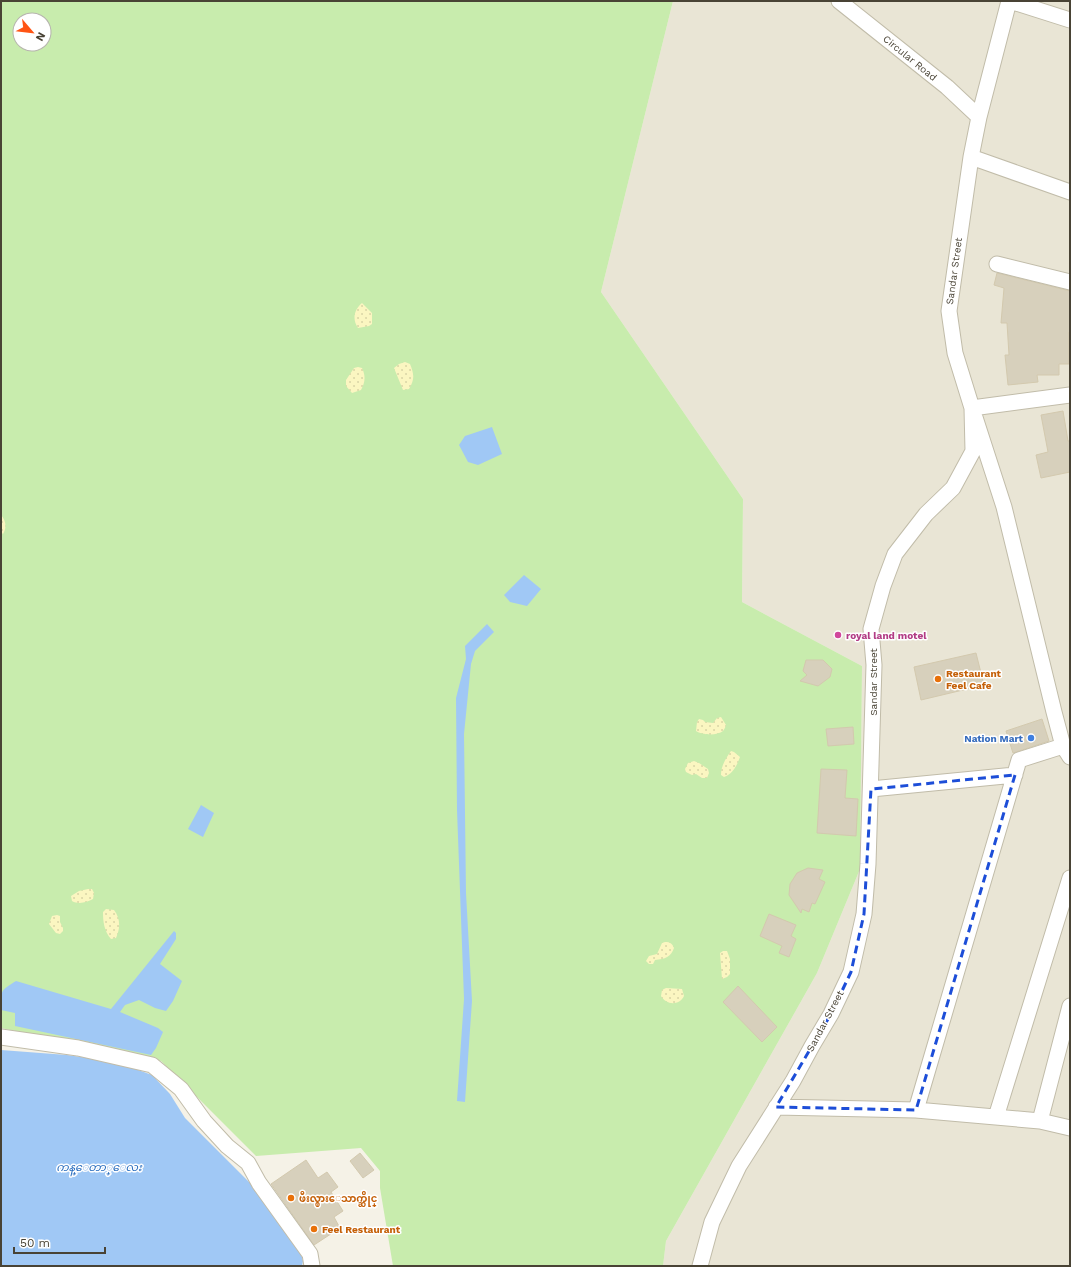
<svg xmlns="http://www.w3.org/2000/svg" width="1071" height="1267" font-family="'Work Sans','Noto Sans Myanmar',sans-serif">
<defs>
<pattern id="sand-dots" width="8" height="8" patternUnits="userSpaceOnUse"><rect width="8" height="8" fill="#fbf6c1"/><path d="M2 2h.1M6 6h.1" fill="none" stroke="#d9d4a6" stroke-width="1.8" stroke-linecap="round"/></pattern>
</defs>
<rect width="100%" height="100%" fill="#f5f2e7"/>
<path fill="#e9e5d5" d="M673,1h397v1265h-407l3,-25 151,-268 43,-104 2,-203 -120,-64 1,-103 -142,-207z"/>
<path fill="#c8ecad" fill-rule="evenodd" d="M1,1h672l-72,291 142,207 -1,103 120,64 -2,203 -43,104 -151,268 -3,25h-270l-13,-78v-17l-19,-23 -105,8 -95,-95 -160,-33zM20,20h24v24h-24z"/>
<path fill="url(#sand-dots)" d="M362,303l10,10v11l-3,2 -11,2c-6,-9 -4,-18 4,-25z
M405,362l5,2c4,10 5,15 -1,25l-6,1 -9,-22 5,-4z
M358,367l4,1c4,8 3,15 -1,22l-9,3 -6,-7v-6l8,-12z
M1,515c5,6 6,12 2,19l-2,-2z
M721,717l5,8c0,1 -2,5 -3,6 -6,5 -21,4 -27,0l1,-9 2,-3 4,1 2,2 8,1 4,-5z
M731,751l3,1 6,5c-3,8 -7,17 -16,20l-3,-2c0,-9 5,-17 10,-24z
M694,761l5,2 9,6 1,4 -2,5h-5l-6,-4 -4,1 -6,-3 -1,-3 3,-6z
M88,889h4l2,4 -1,6c-6,3 -14,6 -21,2l-1,-5 8,-5z
M106,909l8,1c7,9 6,19 2,28l-5,1c-7,-8 -8,-18 -8,-27z
M57,915l3,1v6l3,6v3l-3,3 -4,-1 -7,-9 3,-8z
M665,942c5,0 7,1 9,6 -3,9 -9,11 -19,12l-2,4h-4l-3,-3 3,-5 8,-2 5,-11z
M723,951h4l3,8v15l-3,3 -5,2 -2,-26z
M666,988l16,1 2,7c-5,10 -18,9 -23,0l1,-6z"/>
<path fill="#a0c8f5" d="M492,427l10,27 -24,11 -10,-3 -9,-17 6,-9z
M524,575l17,14 -14,17 -17,-4 -6,-7z
M487,624l7,8 -19,19 -4,13 -7,70 2,159 6,108 -7,101 -8,-1 7,-102 -7,-189 -1,-112 10,-39 -1,-13z
M201,805l13,8 -11,24 -15,-8z
M174,931l2,2v6l-16,25 22,17 -9,20 -7,10 -11,-3 -16,-8 -14,5 -5,7 38,16 5,4 -7,16 -5,7 -136,-29v-13l-14,-3c0,-20 -1,-19 15,-29l95,28z
M1,1050l66,5 49,7 36,13 18,19 15,24 65,65 12,6 36,54 5,18 -1,5h-301z"/>
<path fill="#d7d0bc" stroke="#d3c9ae" d="M997,273l73,18v41h-1v32h-10v11h-22l1,7 -30,3 -3,-30h4l-2,-32h-6l3,-35 -10,-3z
M1063,411l5,30h2v31l-29,6 -5,-23 12,-3 -7,-37z
M976,653l8,32 -63,15 -7,-33z
M806,660h17l9,9 -2,8 -12,9 -18,-5 7,-6 -4,-4z
M1042,719l7,22 -36,12 -7,-22z
M853,727l1,17 -26,2 -2,-17z
M821,769l26,1 -2,28 13,1 -2,37 -39,-3z
M808,868l15,2 -4,9 6,3 -10,22 -3,-1 -3,9 -7,-3 -1,4 -12,-18 1,-11 7,-11z
M769,914l27,11 -5,11 5,3 -7,18 -10,-4 3,-7 -22,-10z
M738,986l39,41 -15,15 -39,-40z
M360,1153l14,17 -11,8 -13,-17z
M306,1160l12,18 9,-6 11,15 -7,5 12,19 -9,6 6,11 -26,17 -43,-61z"/>
<g fill="none" stroke-linecap="round" stroke-linejoin="round">
<g stroke="#c1bca9" stroke-width="17">
<path id="minor" d="M839,1l108,86 32,30
M1010,1l60,19
M971,157l99,35
M997,264l73,18
M1070,395l-98,13 32,99 50,205 9,34 7,11
M871,789l144,-14
M1,1037l77,11 74,17 29,24 23,32 23,25 21,17 11,20 51,71 2,12
M776,1107l140,3 124,11 30,7
M916,1110l103,-350 44,-14
M996,1117l74,-239
M1040,1121l30,-115
M700,1266l12,-44 27,-56 54,-85 19,-35 19,-32 20,-42 13,-58 4,-50 6,-199 -3,-36 12,-43 12,-32 31,-40 27,-26 20,-37 -1,-43 -17,-55 -6,-42 22,-154 8,-40 30,-116"/>
</g>
<use href="#minor" stroke="#fff" stroke-width="15"/>
</g>
<path fill="none" stroke="#1d4ed8" stroke-width="3" stroke-dasharray="8 5" stroke-linejoin="round" d="M1015,775l-99,335 -140,-3 55,-93 20,-42 13,-58 7,-125z"/>
<circle fill="#d1479c" stroke="#fff" stroke-width="1.5" cx="838" cy="635" r="4"/>
<g fill="#e8710a" stroke="#fff" stroke-width="1.5">
<circle cx="938" cy="679" r="4"/>
<circle cx="291" cy="1198" r="4"/>
<circle cx="314" cy="1229" r="4"/>
</g>
<circle fill="#3f7fe0" stroke="#fff" stroke-width="1.5" cx="1031" cy="738" r="4"/>
<g text-anchor="middle" dominant-baseline="central" stroke-width="3" stroke-linejoin="round" paint-order="stroke">
<g font-size="10" fill="#494335" stroke="#fff">
<text transform="translate(910 58) rotate(39)">Circular Road</text>
<text transform="translate(954 271) rotate(-82)">Sandar Street</text>
<text transform="translate(873 682) rotate(-90)">Sandar Street</text>
<text transform="translate(825 1021) rotate(-62)">Sandar Street</text>
</g>
<g font-size="10" font-weight="bold" fill="#b23c85" stroke="#fff" text-anchor="start">
<text x="846" y="635">royal land motel</text>
</g>
<g font-size="10" font-weight="bold" fill="#c56008" stroke="#fff" text-anchor="start">
<text x="946" y="673">Restaurant<tspan x="946" dy="12">Feel Cafe</tspan></text>
<text x="299" y="1198">ဖီးလ္စားေသာက္ဆိုင္</text>
<text x="322" y="1229">Feel Restaurant</text>
</g>
<g font-size="10" font-weight="bold" fill="#366cbe" stroke="#fff" text-anchor="end">
<text x="1023" y="738">Nation Mart</text>
</g>
<g font-size="11" font-style="italic" fill="#266bbd" stroke="#fff">
<text x="99" y="1167">ကန္ေတာ္ေလး</text>
</g>
</g>
<rect width="1071" height="1267" fill="none" stroke="#494335" stroke-width="4"/>
<g transform="translate(32 32) rotate(118)"><circle r="19" fill="#ffffff" stroke="#b6b4ae"/>
<path d="M0-3L7 15L0 10L-7 15Z" fill="#ff5414"/>
<text y="-6" font-size="11" font-weight="bold" text-anchor="middle" fill="#494335">N</text>
</g>
<path d="M14 1247v6h91v-6" fill="none" stroke="#494335" stroke-width="2"/>
<text x="20" y="1247" font-size="12" fill="#494335" stroke="#ffffff" stroke-width="3" paint-order="stroke">50 m</text>
</svg>
